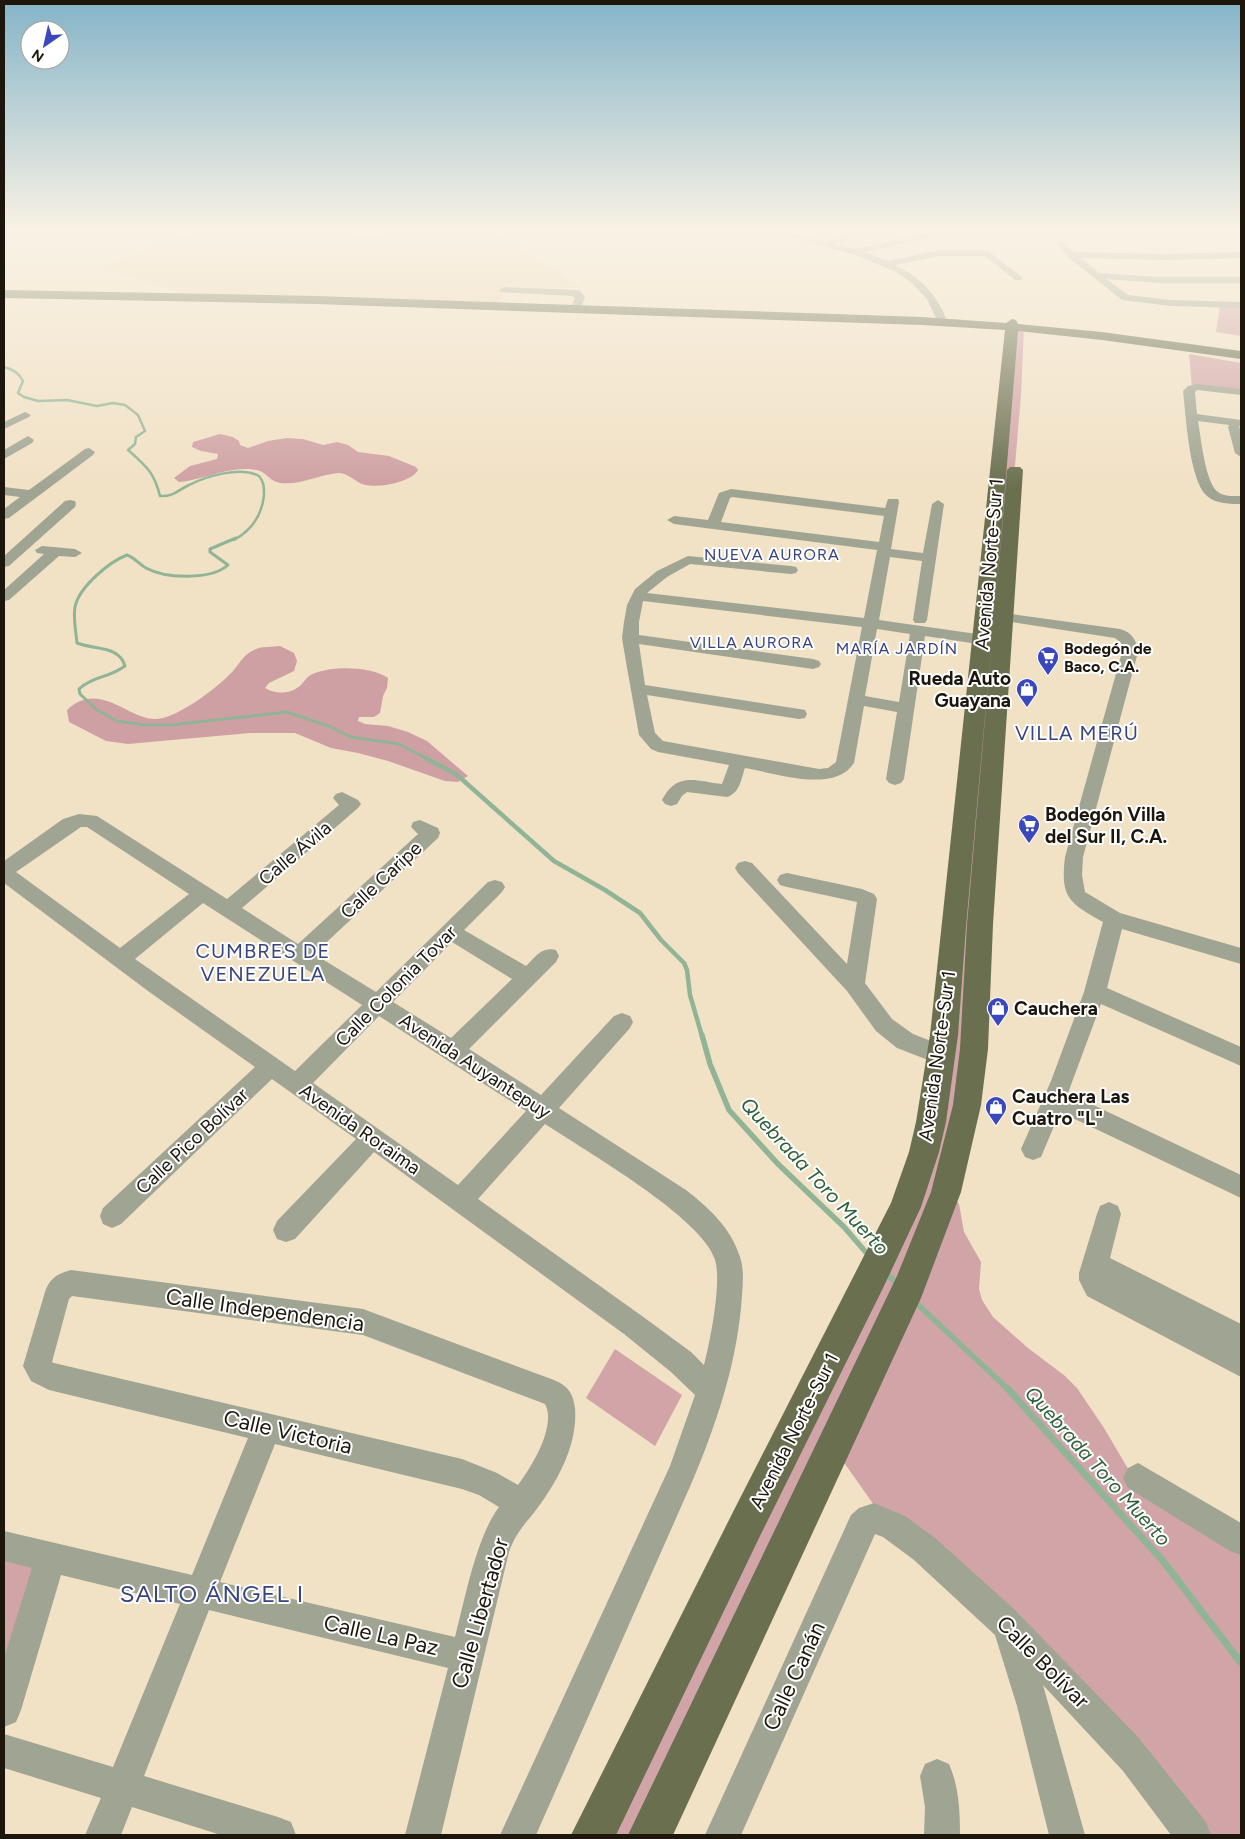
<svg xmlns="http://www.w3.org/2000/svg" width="1245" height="1839" font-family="Figtree,sans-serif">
<rect width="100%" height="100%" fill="#f1e1c5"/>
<path fill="#ebd7b4" d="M196,232h142l28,4 41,-4h87l88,56 -76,-2 -7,17 -313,-9 -88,-27z"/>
<path fill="#d1a4a7" d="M1220,305h21v31l-25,-4z
M1011,327l13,1 -3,67 -68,801 6,8 5,28 17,30 -2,27 3,11 11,17 35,31 37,28 12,12 27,40 26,44 111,68v295h-48l-37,-50 -270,-263 -53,-75 -183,388h-57l322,-655z
M1189,354l52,9v29l-38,-5 -11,1z
M615,1349l67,46 -27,51 -69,-48z
M4,1546l47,11 -47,153z"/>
<path fill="#cfa0a3" d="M220,434l13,3 6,4 1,4 8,3 20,-7 19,-3 16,1 20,6 14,-3 11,3 10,7 31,4 27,11 2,3c-7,13 -43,19 -56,14 -9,-4 -14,-11 -24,-11 -19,2 -38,12 -57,10 -8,-1 -11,-5 -16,-9 -6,-5 -15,-5 -22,-5 -23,1 -42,11 -64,13l-5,-4 16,-12 27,-7 1,-5 -17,-3 -9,-4 1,-5z
M280,646l14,7 3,8 -3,10 -25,12 -4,5c12,7 26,6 36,-3 3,-3 5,-7 8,-9 18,-11 62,-10 79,2l-1,10 -4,8 -3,17 -6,4h-15l-1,4 7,3 23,2 20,6 19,9 41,35 -10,6 -13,-1 -57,-20 -30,-8 -27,-5 -36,-15h-45l-122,11 -22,-3 -37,-19 -2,-12c36,-33 65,17 96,8 22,-6 54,-30 70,-47 7,-8 10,-16 21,-21 7,-4 18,-3 26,-4z"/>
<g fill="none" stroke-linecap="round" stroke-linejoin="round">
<path stroke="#91b497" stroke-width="2" d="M4,367l3,1"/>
<path stroke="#91b497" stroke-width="2.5" d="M4,367c9,2 15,6 19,14l-5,12 6,4 14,4 29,-1 30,6 16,-3 12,2 13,10 7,16 -9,6 -1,7 -7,6c18,16 26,22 32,46 13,1 18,-6 29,-11 18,-9 51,-19 70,-9 5,6 5,11 5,19 -2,20 -12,35 -30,45"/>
<path stroke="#91b497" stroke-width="3" d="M236,538l-26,11v3l18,13c-17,15 -62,14 -82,3 -7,-4 -11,-10 -19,-13 -18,7 -48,32 -52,52 -2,11 1,25 2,36 17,7 42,2 48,23 -16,12 -32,10 -46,23l1,5 17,16 20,11 27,4h26l117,-13 44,15 20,10 48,7 27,14"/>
<path stroke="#91b497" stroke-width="4.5" d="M424,757l32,17 98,87 51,29 35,23 21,27 23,23 3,7 3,25 12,41"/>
<path stroke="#91b497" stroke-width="5.5" d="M702,1035l8,29 19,46 49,54 66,63 26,30
M886,1273l12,12
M914,1301l95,89"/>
<path stroke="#91b497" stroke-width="7" d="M1008,1389l155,172 78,102"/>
<path fill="#a0a492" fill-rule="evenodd" d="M772,232c18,-1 34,7 51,9 9,1 25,-9 39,-9l-27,12 20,5 77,-17h14l-1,2 -80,18 23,9 52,-11h47l36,28 -2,2h-6l-30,-24h-45l-45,9c24,11 41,29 51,53l-5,3 -5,-3 -9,-19 -14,-15 -17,-12 -40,-17z
M1061,241l14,11 90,2 76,-2v6l-76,2 -84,-2 18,15 60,4h82v6h-82l-53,-4 22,16 43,5 70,2v6l-70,-2 -49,-6 -54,-43 -11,-13z
M504,287l73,3 3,1 5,6 -5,13 -5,3 -5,-3 5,-12 -3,-2 -71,-4 -2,-2z
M1197,384l44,5v6l-44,-5 -2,2 2,22 44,6v6h-2l2,6v25l-6,-4 -7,-26 1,-2 -31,-4c3,16 7,62 20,71 7,5 16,4 23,4v8c-10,0 -25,0 -34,-8 -18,-16 -21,-80 -24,-105l5,-5z
M25,412l6,3 -2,2 -25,12v-7z
M28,436l6,4 -2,3 -28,16v-9z
M89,448l6,4 -2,3 -84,63 -5,1v-10l16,-12 -16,-2v-8l25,3 56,-41z
M731,489l154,19 3,-9h10l1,3 -8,47 32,4 9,-49 6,-4 6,4 -17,116 -2,3h-10l-2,-3 9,-59 -32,-4 -11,63 119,17 5,2 3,3 -3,3 -5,2 -73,-11 -21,143 -3,4 -6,2 -6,-2 -3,-4 11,-67 -33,-6 -10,57c-20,31 -78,10 -109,5 -4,11 -5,25 -18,29l-40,-5 -5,4 -5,8 -6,2 -6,-2 -3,-4c15,-29 34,-19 60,-16l7,-19 -71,-13 -7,-3 -12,-14 -13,-73 -4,-24 2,-16 3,-17 8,-16 22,-18 31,-15 103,10 5,1 2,3 -2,3 -5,1 -101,-10 -23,13 -20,16 217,25 13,-68 -203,-26 -7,-4 7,-4 34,4 11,-27zM732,497l152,19 -5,26 -158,-20 9,-24zM643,601l219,26 -26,135 -8,6 -9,1 -156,-28 -8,-8 -8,-38 152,24 6,-1 2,-4 -2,-4 -6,-1 -154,-24 -6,-41 174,25 6,-2 2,-3 -2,-3 -6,-2 -174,-24v-13zM877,629l33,5 -11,68 -34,-6z
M70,500l5,1 1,3 -1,3 -66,59 -5,1v-11l61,-55z
M42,546l33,3 7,4 -7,4 -16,-1 -50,44 -5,1v-11l40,-36 -7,-1 -2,-3z
M1003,613l117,16c12,3 17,12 18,23l-55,205 -1,18 3,17 35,21 121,35v16l-119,-35 -15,59 134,59v19l-140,-62 -33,89 173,82v23l-181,-86 -19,45 -8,3 -8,-3 -4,-8 30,-68 33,-89 19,-70c-33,-19 -43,-23 -38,-65l57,-205 -1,-9 -6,-5 -117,-18 -2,-3 2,-3z
M342,792l16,8 3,4 -3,4 -116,100 56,36 120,-110 -7,-7 2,-5 7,-2 18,8 2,5 -2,5 -124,116 62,38 112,-110 7,-2 7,2 3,5 -3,5 -38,38 62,36c9,-9 16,-20 30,-16l3,6 -3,6 -87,87 72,46 73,-79 8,-3 8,3 3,6 -3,6 -71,80 127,82c23,18 45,38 54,67 4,12 3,25 2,38 -4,65 -25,128 -50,187l-156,353h-36l170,-369 25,-71 -24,-23 -47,-38 -250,-182 -79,87 -9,3 -9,-3 -4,-9 4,-9 79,-82 -84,-60 -151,145 -9,4 -9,-4 -3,-8 3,-8 152,-141 -107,-76 -144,-108v-22l59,-42 16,-5 18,2 130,83 112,-94 -6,-7 3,-4zM81,827h6l102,67 -69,54 -104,-76zM203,903l159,102 -67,66 -160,-112zM452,942l60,37 -61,59 -58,-36zM379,1016l147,95 -68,74 -145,-102zM545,1124c39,26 158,94 170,136 7,22 -5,82 -11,105l-13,-13 -49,-36 -164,-117z
M745,861l7,2 95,101 10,-62 -70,-15 -7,-2 -3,-5 3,-5 7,-2 75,16 12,5 3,5 -12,84 27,36 21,15 36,14 3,7 -3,7 -8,3 -44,-17 -21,-17 -29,-40 -109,-118 -3,-5 3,-5z
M1109,1202l9,4 3,8 -11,44 131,66v53l-154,-81 -8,-16v-7l18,-59 3,-8z
M71,1270l292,39 191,71c14,6 19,13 21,28 3,37 -18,74 -39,102 -11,14 -21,24 -27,42l-68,283h-36l43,-167 -239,-58 -65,166 134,41 13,5 5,13h-75l-89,-28 -11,28h-36l16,-37 -97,-30v-34l109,33 67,-163 -119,-29 -40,135 -5,12 -12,5v-69l28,-90 -28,-7v-30l188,44 56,-137 -199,-48 -18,-9 -8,-15 22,-74c5,-14 12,-18 26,-22zM72,1296l291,39 182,69c12,22 -14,64 -27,81l-21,-12 -35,-14 -408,-96 -2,-1 17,-63zM275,1444l187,45 17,6 20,12c-23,31 -34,92 -44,130l-235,-55z
M1138,1463l103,60v32l-11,-4 -102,-63 -5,-10 5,-10z
M874,1503l31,13 30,22 78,70 125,129 68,85 5,13h-40l-48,-64 -80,-86 42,150h-36l-32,-129 -22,-71 -81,-75 -31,-23 -8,-3 -134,301h-36l146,-320 8,-7z
M937,1759l12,5c10,23 11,47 11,71h-36l1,-28 -5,-31 5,-12z"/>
<path fill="#696f4f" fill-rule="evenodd" d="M4,290l312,6 606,21 84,6 6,-4 4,1 2,4 84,8 139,19v8l-139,-19 -84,-9 -23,279 12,-140 3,-3h10l3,3 -30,454 -5,125 -7,56 -20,87 -40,106 -248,537h-45l269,-559 34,-84 22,-87 7,-56 7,-125 26,-296 -27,299 -8,108 -12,87 -7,30 -18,55 -37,79 -124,250 -144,299h-45l163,-325 157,-307 18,-51 7,-30 14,-87 75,-705 -83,-5 -606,-21 -312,-6z"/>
</g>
<linearGradient id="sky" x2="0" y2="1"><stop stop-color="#85b4c8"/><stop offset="0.47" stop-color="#f9f2e5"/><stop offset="1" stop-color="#f9f2e5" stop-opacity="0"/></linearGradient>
<rect width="1245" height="489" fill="url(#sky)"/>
<defs>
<g id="supermarket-pin" transform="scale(1.125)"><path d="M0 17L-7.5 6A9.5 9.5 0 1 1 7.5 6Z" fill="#3a48bc" stroke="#fff"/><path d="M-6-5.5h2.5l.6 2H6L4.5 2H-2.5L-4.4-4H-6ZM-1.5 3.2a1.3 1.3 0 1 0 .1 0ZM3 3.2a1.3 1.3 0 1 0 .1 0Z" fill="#fff"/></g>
<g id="shop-pin" transform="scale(1.125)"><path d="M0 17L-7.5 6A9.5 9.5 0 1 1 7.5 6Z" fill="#3a48bc" stroke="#fff"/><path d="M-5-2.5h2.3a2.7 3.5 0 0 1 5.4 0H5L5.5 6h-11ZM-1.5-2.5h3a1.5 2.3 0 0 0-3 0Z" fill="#fff"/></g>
</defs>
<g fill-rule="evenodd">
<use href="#supermarket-pin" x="1048" y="657"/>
<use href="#shop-pin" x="1027" y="689"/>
<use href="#supermarket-pin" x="1029" y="825"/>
<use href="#shop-pin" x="998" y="1008"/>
<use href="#shop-pin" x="996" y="1107"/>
</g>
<g text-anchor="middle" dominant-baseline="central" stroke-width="4" stroke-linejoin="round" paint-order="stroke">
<g font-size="16" letter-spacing="1" fill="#37447f" stroke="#fff">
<text x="772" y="554">NUEVA AURORA</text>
<text x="752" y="642">VILLA AURORA</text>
<text x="897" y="648">MARÍA JARDÍN</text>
</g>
<g font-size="16" font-weight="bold" fill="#1c160c" stroke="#fff" text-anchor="start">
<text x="1064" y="648">Bodegón de<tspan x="1064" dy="18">Baco, C.A.</tspan></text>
</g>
<g font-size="19" fill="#1c160c" stroke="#fff">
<text transform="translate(989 564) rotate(-85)">Avenida Norte-Sur 1</text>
<text transform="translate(295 853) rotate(-40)">Calle Ávila</text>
<text transform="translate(381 880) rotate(-43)">Calle Caripe</text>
<text transform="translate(396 986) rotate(-45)">Calle Colonia Tovar</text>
<text transform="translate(937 1056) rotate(-82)">Avenida Norte-Sur 1</text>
<text transform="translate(475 1066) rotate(33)">Avenida Auyantepuy</text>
<text transform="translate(360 1129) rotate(35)">Avenida Roraima</text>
<text transform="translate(192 1141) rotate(-43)">Calle Pico Bolívar</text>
<text transform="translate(794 1431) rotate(-63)">Avenida Norte-Sur 1</text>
</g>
<g font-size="19" font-weight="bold" fill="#1c160c" stroke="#fff" text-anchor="start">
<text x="1011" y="678" text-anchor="end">Rueda Auto<tspan x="1011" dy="22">Guayana</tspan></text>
<text x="1045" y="814">Bodegón Villa<tspan x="1045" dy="22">del Sur II, C.A.</tspan></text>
<text x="1014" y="1008">Cauchera</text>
<text x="1012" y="1096">Cauchera Las<tspan x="1012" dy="22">Cuatro "L"</tspan></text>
</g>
<g font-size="20" letter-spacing="1" fill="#37447f" stroke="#fff">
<text x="1077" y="733">VILLA MERÚ</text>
<text x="263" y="951">CUMBRES DE<tspan x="263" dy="23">VENEZUELA</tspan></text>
</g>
<g font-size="20" font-style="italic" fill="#2b6038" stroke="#fff">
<text transform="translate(815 1176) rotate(47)">Quebrada Toro Muerto</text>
<text transform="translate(1098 1466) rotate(48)">Quebrada Toro Muerto</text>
</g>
<g font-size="22" fill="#1c160c" stroke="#fff">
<text transform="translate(265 1310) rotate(8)">Calle Independencia</text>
<text transform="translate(288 1432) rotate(13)">Calle Victoria</text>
<text transform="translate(480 1613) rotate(-74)">Calle Libertador</text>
<text transform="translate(381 1635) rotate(13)">Calle La Paz</text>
<text transform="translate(1043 1662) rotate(45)">Calle Bolívar</text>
<text transform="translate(794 1676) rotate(-65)">Calle Canán</text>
</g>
<g font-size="24" letter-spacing="1" fill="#37447f" stroke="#fff">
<text x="212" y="1593">SALTO ÁNGEL I</text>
</g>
</g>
<rect width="1245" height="1839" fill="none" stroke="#1c160c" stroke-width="10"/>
<g transform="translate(45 45) rotate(214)"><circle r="24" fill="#ffffff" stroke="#a4a29e"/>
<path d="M0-4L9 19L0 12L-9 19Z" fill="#3a48bc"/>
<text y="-8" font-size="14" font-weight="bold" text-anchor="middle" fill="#1c160c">N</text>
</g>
</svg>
